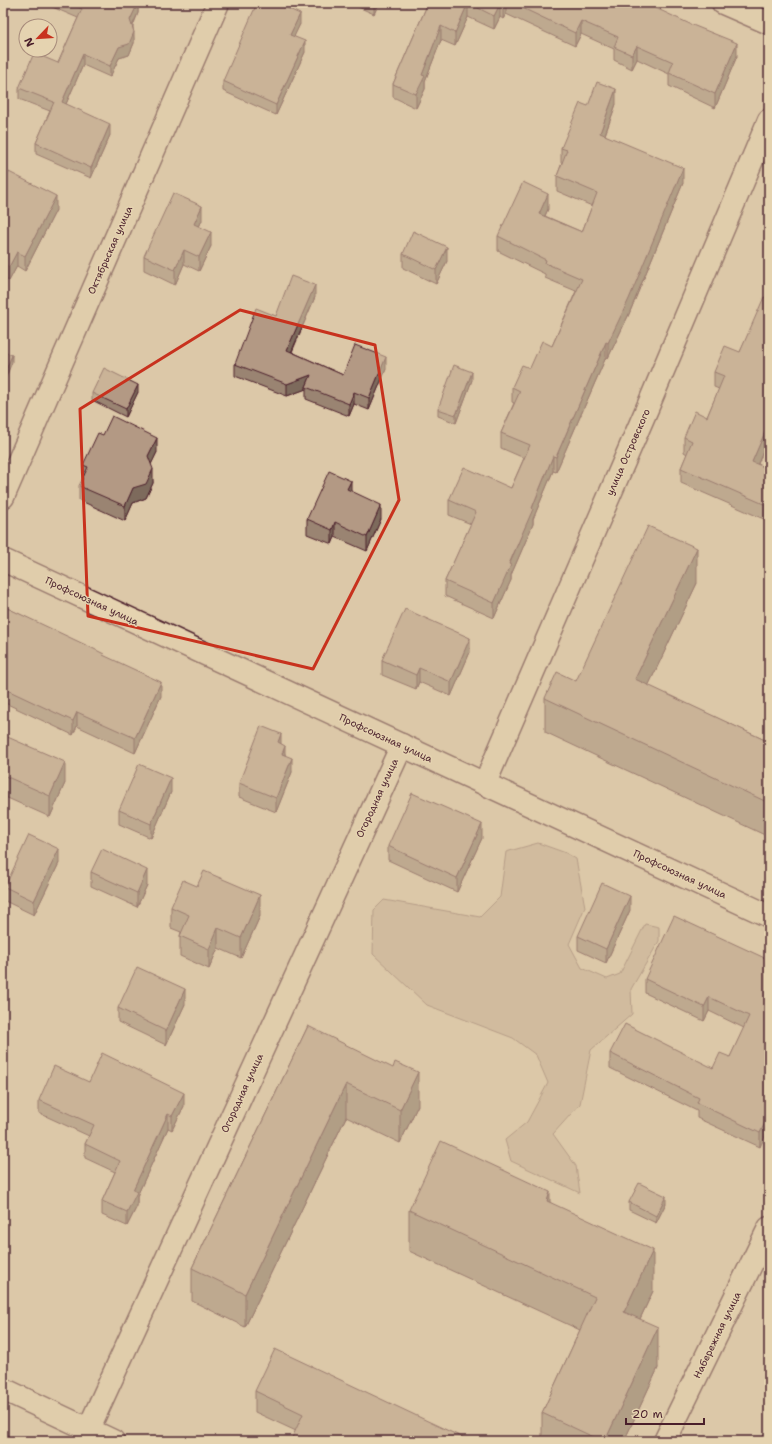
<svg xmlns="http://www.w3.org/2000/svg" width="772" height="1444" font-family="'Shantell Sans',sans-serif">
<rect width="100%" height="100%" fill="#dcc8a8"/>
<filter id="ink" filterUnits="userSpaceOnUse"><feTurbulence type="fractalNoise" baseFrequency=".025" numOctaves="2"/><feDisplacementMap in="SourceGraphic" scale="8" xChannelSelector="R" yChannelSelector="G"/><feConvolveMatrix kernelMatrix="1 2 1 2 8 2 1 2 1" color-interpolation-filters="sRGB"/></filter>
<g filter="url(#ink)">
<path fill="#c3ac93" stroke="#86665f" d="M538,843l28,10 10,6 9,48 -16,37 13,24 25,11 13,-5 25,-50 14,3v14l-28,48 1,25 -41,36 -11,54 -27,30 23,32 4,27 -69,-32 -6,-21 22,-18 21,-39 -12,-28 -23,-17 -86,-33 -54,-51 1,-44 10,-10 96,17 20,-20 6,-45z"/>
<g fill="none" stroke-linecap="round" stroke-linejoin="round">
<g stroke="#4a1f2b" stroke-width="25">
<path id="street" d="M723,3l46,20
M485,783l164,-379 120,-284
M3,1389l110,52
M83,1441l319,-696
M665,1441l104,-213"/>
</g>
<g stroke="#4a1f2b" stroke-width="25">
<path id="secondary" d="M3,497l215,-494
M3,560l766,356"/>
</g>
<use href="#street" stroke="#e5d3b0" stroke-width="22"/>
<use href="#secondary" stroke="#e5d3b0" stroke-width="22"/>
</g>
<path fill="#9a8472" stroke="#4a1f2b" d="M43,3h95v10l-5,13 1,17 -5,12 -10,3 -9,19 -27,-12 -17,39 44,31 -19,43 -55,-24v-11l14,-32 -31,-12v-11l39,-25 20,-45z
M349,3h30l-5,11z
M428,3h194l115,53 -22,52 -46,-22v-12l-32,-15 -5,10 -18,-9v-11l-33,-15 -6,12 -69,-32 -3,5 -3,-2 -6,12 -26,-12 -13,29 -14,-6 -16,41v8l-9,19 -23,-11v-13z
M300,24l-6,12 11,16 -29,63 -53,-24v-10z
M616,104l-11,31 78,48 -54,131 -21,44 -2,-1 -50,115 -3,-1 -20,48v5l-22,51v5l-17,38 -49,-22v-15l26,-57 -22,-9v-15l62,-12 13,-30 -23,-10v-15l13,-30 -2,-1v-15l40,-41 24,-55 -31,-13v-4l-47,-23v-15l50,-27 -3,7 37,16 10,-26 -35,-15v-15l5,-13h-1v-15l27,-42z
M3,184l53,26 -31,61 -8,-5 -8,15 -6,-3z
M202,220l-3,7 12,19 -12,25 -15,-7 -9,21 -31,-15v-14z
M403,254l44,7 -11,23 -33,-16z
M769,292v148h-1l-10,24 11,5 -3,51 -85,-37v-15l6,-14 -3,-2v-15l23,-20 12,-28 -5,-2v-15l26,-20z
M315,297l-23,55 51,23 43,-6 -17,41 -15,-6 -5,12 -43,-17v-10l-19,7 -52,-20v-12l41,-48z
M472,380l-16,43 -18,-7v-7z
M138,392l-12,25 -34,-17v-7z
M103,435l54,17 -6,12 2,19 -7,15 -13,5 -8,18 -46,-21v-14l4,-7v-14z
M351,491l30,28 -14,32 -32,-14 -3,7 -25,-10v-15z
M697,583l-49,103 121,56v95l-224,-105v-34l31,-17z
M3,606l101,50 57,40 -26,57 -58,-27 -4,9 -70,-33z
M769,624v22l-3,-1v-14z
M470,652l-19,44 -32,-14 -3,7 -34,-14v-15z
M3,735l62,48 -15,34 -47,-21z
M281,744l11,28 -16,40 -37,-15v-14z
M171,792l-20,46 -32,-14v-14z
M482,838l-25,54 -69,-32v-14z
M59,863l-25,52 -29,-14v-14z
M91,872l56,13 -10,22 -46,-21z
M171,907l89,9 -19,42 -23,-10 -9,21 -29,-13v-20l1,-4 -10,-4z
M630,910l-24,53 -28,-13v-14z
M769,960l-9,187 -63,-29v-7l-87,-43v-15l103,15 17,-11 14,-29 -35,-17 -5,10 -59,-28v-14z
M185,1004l-19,41 -48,-23v-14z
M308,1026l110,79 -18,38 -54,-26 -101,210 -53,-26v-33z
M89,1082l95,24 -12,24 -4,-2 -31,68v10l-10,20 -25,-11v-14l13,-29 -30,-14v-14l4,-8 -50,-23v-13z
M550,1202l103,89 -13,28 18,49 -34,73h-82v-28l38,-83 -171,-79v-41z
M629,1202l37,1 -10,20 -27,-13z
M255,1391l215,50h-179v-1l5,-9 -41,-19z"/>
<path fill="#7d6b5c" stroke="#4a1f2b" d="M138,3v10l-8,18v-11z
M374,3h5l-5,11z
M468,3v14l-13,29v-13z
M505,3h1v11l-3,5v-14z
M500,4v13l-6,12v-13z
M300,14v10l-10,21v-10z
M581,21v13l-6,12v-13z
M441,26v14l-16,41v8l-9,19v-14l6,-19z
M134,32v11l-5,12 -10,3 -9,19v-11l9,-19z
M305,41v11l-29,63v-10z
M737,43v13l-22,52v-14z
M637,46v13l-5,10v-14z
M83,54v11l-21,48v-11z
M616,89v15l-16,44v-15z
M110,124v11l-19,43v-10z
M683,168v15l-54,131 -21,44v-15z
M548,194v15l-9,19v-14z
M56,196v14l-31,61v-15z
M202,206v14l-8,18v-14z
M211,232v14l-12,25v-14z
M447,247v14l-11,23v-14z
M184,250v14l-9,21v-15z
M17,252v14l-8,15v-14z
M315,285v12l-28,65v-12z
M606,342v15l-50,115v-15z
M12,355v7l-9,23v-8z
M386,357v12l-17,41v-12z
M472,372v8l-16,43v-8z
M311,375l-5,12v2l-19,7v-12z
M138,385v7l-12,25v-8z
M354,392v12l-5,12v-12z
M768,425v15l-16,37v-15z
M157,438v14l-9,19v-15z
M553,456v15l-20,48v5l-22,51v5l-17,38v-15z
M153,469v14l-7,15 -13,5 -8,18v-15l8,-18z
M351,481v14l-4,-6z
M769,497v15l-3,8v-15z
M381,505v14l-14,32v-14z
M335,522v15l-3,7v-14z
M697,548v35l-62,131v-35z
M470,638v14l-19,44v-14z
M419,668v14l-3,7v-14z
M161,682v14l-26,57v-15z
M77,712v14l-4,9v-14z
M281,734v14l-3,-6z
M285,746v14l-3,-6z
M292,758v14l-16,40v-14z
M65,762v21l-15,34v-21z
M171,778v14l-20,46v-14z
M482,824v14l-25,54v-14z
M59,849v14l-25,52v-14z
M7,869v14l-4,8v-14z
M147,870v15l-10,22v-14z
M260,895v21l-19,42v-20z
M630,896v14l-24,53v-14z
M218,928v20l-9,21v-20z
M185,989v15l-19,41v-14z
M709,997v14l-5,10v-14z
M418,1072v33l-18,38v-33z
M346,1084v33l-101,210v-33z
M184,1093v13l-12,24v-14z
M168,1114v14l-31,68v10l-10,20v-14l6,-22z
M769,1114v14l-9,19v-14z
M6,1143v15l-3,6v-14z
M550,1192v41l-3,-32z
M666,1196v7l-10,20v-7z
M653,1250v41l-29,62v-41z
M658,1327v41l-34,73h-19z"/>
<path fill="#b39984" stroke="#4a1f2b" d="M69,3h69l-8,17 4,12 -5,12 -10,3 -9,19 -27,-12 -21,48 48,22 -19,44 -55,-25 18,-41 -35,-14 15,-35 24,10 24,-54z
M257,3h19l24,11 -10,21 15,6 -29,64 -53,-24z
M428,3h77l-2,2 -3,-1 -6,12 -26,-13 -13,30 -14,-7 -19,49 3,1 -9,18 -23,-10z
M512,3h110l10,5 2,-5h11l45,21 47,19 -22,51 -46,-21 4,-11 -36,-16 -5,9 -18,-8 4,-10 -37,-16 -6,12z
M597,82l19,7 -16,44 83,35 -54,131 -21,44 -2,-1 -50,115 -3,-1 -21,52 1,1 -24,55 2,1 -17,38 -49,-22 31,-69 -27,-12 15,-33 47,21 19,-43 -29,-12 19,-42 -8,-4 10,-22 8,3 12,-27 10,5 30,-67 -37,-16 1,-3 -48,-24 25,-54 25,12 -9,20 43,18 15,-39 -40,-17 10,-26 -6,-2 19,-45 8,3z
M9,172l47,24 -31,60 -8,-4 -8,15 -6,-3v-80z
M173,193l29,13 -8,18 17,8 -12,25 -15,-7 -9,20 -31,-14z
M413,231l34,16 -11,23 -33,-16z
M291,276l24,9 -28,65 56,25 12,-30 31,12 -17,41 -15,-6 -5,12 -43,-17 5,-12 -24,9 -52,-20 21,-56 20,8z
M769,292v134l-1,-1 -16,37 17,7v28l-3,8 -85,-37 11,-27 -8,-4 11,-26 12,6 17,-41 -10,-4 11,-26 15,6 24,-55 3,1z
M3,351l9,4 -9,22z
M454,365l18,7 -16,43 -18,-6z
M104,368l34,17 -12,24 -34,-16z
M112,416l45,22 -9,18 5,13 -7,15 -13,4 -8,18 -46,-20 9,-19 -5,-2 15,-32 5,2z
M329,471l22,10 -4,8 34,16 -14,32 -32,-15 -3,8 -25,-11z
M648,526l49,22 -62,131 134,63v61l-224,-105 12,-26 19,9z
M3,606l87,41 14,7 -1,1 58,27 -26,56 -58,-26 -4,9 -70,-33z
M405,609l65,29 -19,44 -32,-14 -3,7 -34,-15z
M769,624v8l-3,-1z
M261,726l20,8 -3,8 7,4 -3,8 10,4 -16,40 -37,-15z
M3,735l62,27 -15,34 -47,-21z
M139,764l32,14 -20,46 -32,-14z
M412,793l70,31 -25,54 -69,-32z
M29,835l30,14 -25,52 -29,-14z
M102,849l45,21 -10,23 -46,-21z
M3,867l4,2 -4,8z
M204,871l56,24 -19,43 -23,-10 -9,21 -29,-13 9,-21 -18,-8 12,-27 14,6z
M602,883l28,13 -24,53 -28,-13z
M674,916l95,44v154l-9,19 -63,-30 2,-5 -89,-45 15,-29 88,44 7,-15 10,4 19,-41 -40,-19 -5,10 -59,-28z
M137,967l48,22 -19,42 -48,-23z
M308,1026l85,42 2,-6 23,10 -18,38 -54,-26 -101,210 -53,-26z
M102,1053l82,40 -12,23 -4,-2 -35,76 4,2 -10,20 -25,-11 18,-40 -35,-17 9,-19 -55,-25 15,-34 35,16z
M441,1141l109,51 -3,9 106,49 -29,62 34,15 -53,114h-3l-60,-28 53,-116 -186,-87z
M3,1142l3,1 -3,7z
M639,1183l27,13 -10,20 -27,-14z
M275,1349l195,92h-175l-4,-1 12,-26 -48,-23z"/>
</g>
<path d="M0 0H772V1444H0ZM240,310l135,35 24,155 -86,169 -225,-53 -8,-207z" fill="#dcc8a8" fill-opacity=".55" fill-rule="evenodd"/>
<path fill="none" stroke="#c8321e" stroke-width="3" stroke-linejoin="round" d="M240,310l135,35 24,155 -86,169 -225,-53 -8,-207z"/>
<g text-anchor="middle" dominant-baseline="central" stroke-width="3" stroke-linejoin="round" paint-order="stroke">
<g font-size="10" fill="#4a1f2b" stroke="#e5d3b0">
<text transform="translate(110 250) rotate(-66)">Октябрьская улица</text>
<text transform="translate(628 452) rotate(-66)">улица Островского</text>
<text transform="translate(92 601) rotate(25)">Профсоюзная улица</text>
<text transform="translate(386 738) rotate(25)">Профсоюзная улица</text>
<text transform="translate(377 798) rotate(-65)">Огородная улица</text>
<text transform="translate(680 874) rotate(25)">Профсоюзная улица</text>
<text transform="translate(242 1093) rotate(-65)">Огородная улица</text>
<text transform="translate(717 1335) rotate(-64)">Набережная улица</text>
</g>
</g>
<rect width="772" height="1444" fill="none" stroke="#e5d3b0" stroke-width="16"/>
<rect x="8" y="8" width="756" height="1428" fill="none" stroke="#4a1f2b" stroke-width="1.5" filter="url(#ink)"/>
<g transform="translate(38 38) rotate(245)"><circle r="19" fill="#e5d3b0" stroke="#a78b7b"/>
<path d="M0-3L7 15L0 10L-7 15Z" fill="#c8321e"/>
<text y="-6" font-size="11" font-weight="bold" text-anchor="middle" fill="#4a1f2b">N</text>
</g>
<path d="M626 1418v6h78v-6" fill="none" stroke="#4a1f2b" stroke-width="2"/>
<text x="632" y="1418" font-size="12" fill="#4a1f2b" stroke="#e5d3b0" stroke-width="3" paint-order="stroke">20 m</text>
</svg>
